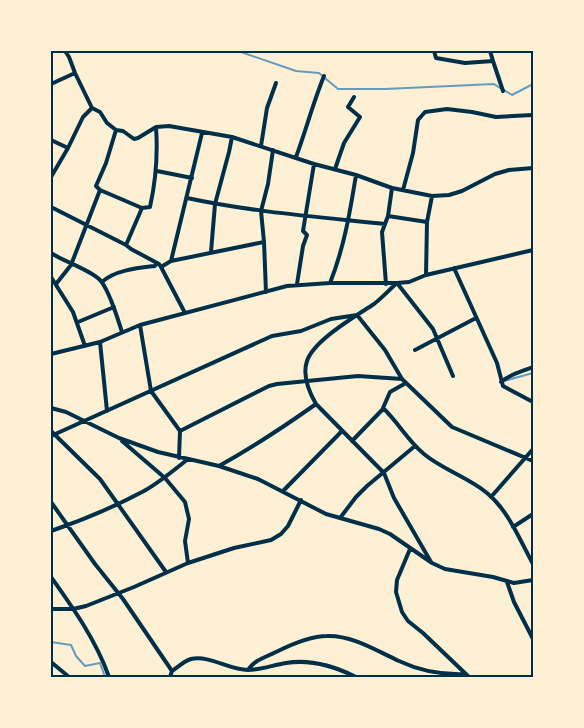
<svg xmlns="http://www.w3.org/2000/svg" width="584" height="728" font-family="'DM Sans',sans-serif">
<rect width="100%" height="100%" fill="#fdf0d5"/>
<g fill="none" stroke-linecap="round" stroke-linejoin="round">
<path stroke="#669bbc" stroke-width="2" d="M238,51l58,20 23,2 19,16h47l109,-5 6,4
M504,90l8,5 21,-11
M504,381l29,-8
M51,642l20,3 5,11 9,10 15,-3 5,14
M179,677h4"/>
<path stroke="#003049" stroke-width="4" d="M65,51l4,6 6,16 17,35 8,4 7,11 9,7 7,1 11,8 4,-1 18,-11 13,-1 63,11 82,27 42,11 36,13 40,8 17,-1 13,-4 33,-17 14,-4 24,-2
M434,51l2,7 29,5 28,-2 -3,-10
M493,61l10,30
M51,84l24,-11
M51,140l17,8
M261,146l6,-38 9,-25
M296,157c10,-27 17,-54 28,-81
M335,169l9,-26 16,-26 -12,-10 6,-10
M157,171l35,7
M51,177l17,-29 15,-31 9,-9
M100,190l42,18
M403,190l10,-37 5,-33 7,-8 22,-3 25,3 24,5 37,-2
M187,198c65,14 132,19 198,26
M51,207l75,38 5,4 28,15 2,3 24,46
M388,216l39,6
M126,245l16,-37 8,-1c6,-27 8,-52 6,-80
M211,252l4,-48 14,-52 3,-15
M51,253c14,9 37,16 48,26 10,9 19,41 23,53
M171,261l93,-19
M161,267l10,-6 31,-128
M454,268l43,95 6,23 30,16
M426,275l1,-53 5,-26
M51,277l22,35 12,34
M102,282c13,-12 36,-14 53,-16l2,-3
M330,283c14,-35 20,-71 26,-108
M397,283c-8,7 -15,15 -23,21 -18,12 -60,36 -67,57 -5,15 2,31 9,43l68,69 10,25 37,64
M397,283l36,46 20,47
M56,284l15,-19 29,-75 -4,-4 10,-23 10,-33
M297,284l6,-38 4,-11 -4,-4 11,-67
M386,284l-4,-52 6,-16 4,-28
M266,292l-2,-50 -3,-31 7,-27 5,-34
M78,322l36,-15
M140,325l11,66 29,40 -1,27
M100,342l7,69
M415,350l61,-32
M51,354l49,-12 40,-17 147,-39 43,-3h67l12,-1 17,-7 107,-25
M501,382c9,-8 20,-10 32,-15
M406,383l-16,9 -7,16c15,14 25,33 41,46 19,16 44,23 63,39 21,17 33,47 46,71
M51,408l15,4 53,26 39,14 61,14 39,13 68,35 53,15 11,5 42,29 13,6 48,8 21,6 19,-3
M51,431l49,48 66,93
M180,431l89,-45 8,-2 81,-8 44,3
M51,436l221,-100 29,-5 30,-12 26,-4 28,35 17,29 50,48 81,34
M122,441l43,37 20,24 4,17 -4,22 3,22
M352,441l31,-32
M219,466c34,-19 66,-40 97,-62
M283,491l59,-60
M491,497l42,-48
M51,502l44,62 28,35 49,72 -2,6
M340,518l16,-21 11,-11 48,-40
M513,527l20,-13
M51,531c32,-11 63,-24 93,-40 16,-9 30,-21 44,-32
M410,549l-13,31 -1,12 6,20 6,9 15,12 46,44
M51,577c22,31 45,63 58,100
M507,582l7,20 19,37
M51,609h22l13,-3 48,-19 54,-24 46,-15 37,-8 10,-6 7,-8 13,-26
M51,662l18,15
M248,670c6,-10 18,-13 28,-18 16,-8 34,-16 51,-16 25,-1 50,15 72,25 21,10 44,14 67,13
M172,671c6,-4 12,-10 19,-12 19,-4 38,11 57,11 13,0 25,-5 38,-7 24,-4 48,3 70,14"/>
</g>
<rect width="584" height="728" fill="none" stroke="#fdf0d5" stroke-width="105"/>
<rect x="52" y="52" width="480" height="624" fill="none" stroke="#003049" stroke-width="2"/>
</svg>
